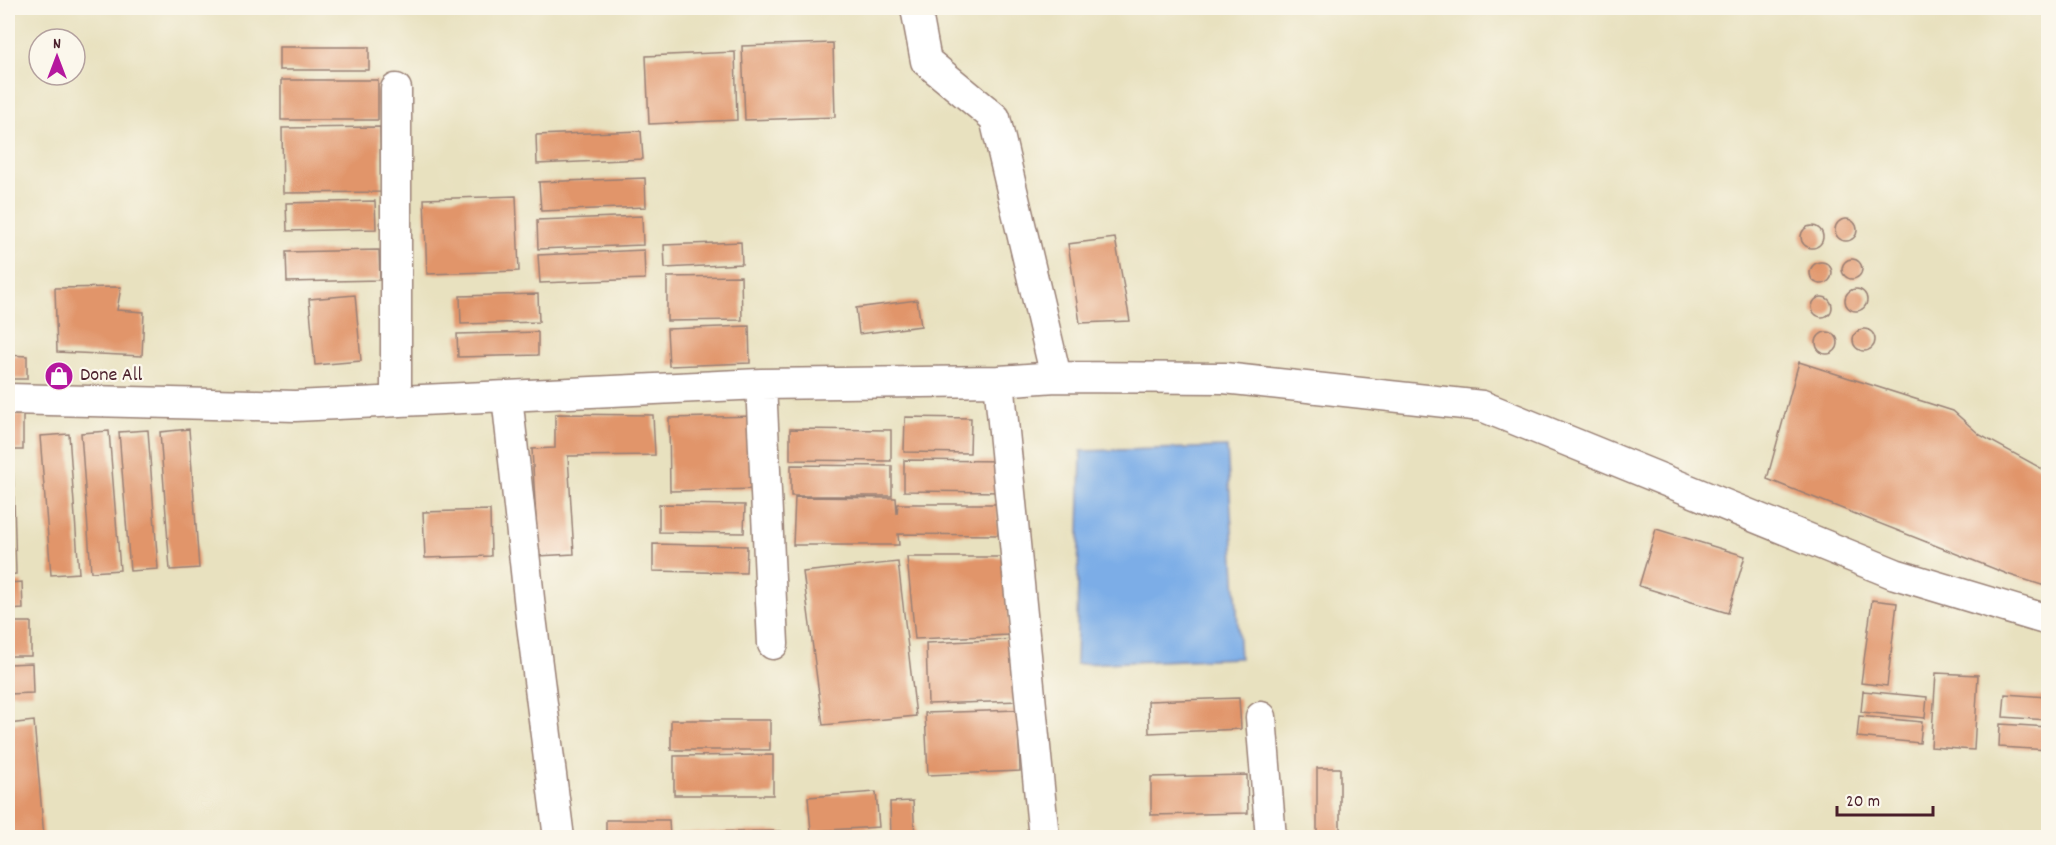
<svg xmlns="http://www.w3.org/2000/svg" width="2056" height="845" font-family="Dekko,sans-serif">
<rect width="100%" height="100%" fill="#fbf7ec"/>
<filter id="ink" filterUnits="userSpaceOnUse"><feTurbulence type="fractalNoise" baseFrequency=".0167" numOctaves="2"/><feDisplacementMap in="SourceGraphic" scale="12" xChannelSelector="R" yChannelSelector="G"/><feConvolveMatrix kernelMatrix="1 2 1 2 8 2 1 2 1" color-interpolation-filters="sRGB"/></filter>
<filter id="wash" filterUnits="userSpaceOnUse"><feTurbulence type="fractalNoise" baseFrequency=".008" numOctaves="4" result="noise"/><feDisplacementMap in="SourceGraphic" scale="24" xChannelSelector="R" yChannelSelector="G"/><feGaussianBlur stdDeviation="1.35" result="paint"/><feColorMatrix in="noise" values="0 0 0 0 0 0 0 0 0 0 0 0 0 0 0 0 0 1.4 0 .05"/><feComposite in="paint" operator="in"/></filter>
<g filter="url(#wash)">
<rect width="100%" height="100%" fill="#e8e1bf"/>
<path fill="#7bade7" stroke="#626689" stroke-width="1.5" d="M1227,447l13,211 -164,6 5,-213z"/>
<g id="blocks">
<path fill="#e1956a" d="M833,43l2,74 -90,3 -3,-74z
M279,47h90v23h-90z
M735,52l2,68 -88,4 -3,-68z
M281,80h97v40h-97z
M380,127l1,65 -98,1 -1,-65z
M641,131l2,28 -106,5 -1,-29z
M645,178l1,29 -105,4 -2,-29z
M516,196l3,75 -92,3 -3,-75z
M375,201l1,28 -89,2 -1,-28z
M642,216l1,29 -105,4 -1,-29z
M1835 230a11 11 0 1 1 22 0a11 11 0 1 1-22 0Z
M1801 237a11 11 0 1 1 22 0a11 11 0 1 1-22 0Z
M1115,238l15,83 -50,2 -12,-79z
M741,242l1,22 -77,4 -1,-23z
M379,250l1,30 -93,2 -1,-30z
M644,250l1,29 -105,4 -2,-28z
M1842 269a10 10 0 1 1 20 0a10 10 0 1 1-20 0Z
M1810 273a11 11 0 1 1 22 0a11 11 0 1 1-22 0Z
M741,276l1,44 -75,1v-44z
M121,287l-4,23 27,2 -2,44 -85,-4 -2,-64z
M1845 300a11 11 0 1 1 22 0a11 11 0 1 1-22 0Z
M538,294l1,28 -78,2 -1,-28z
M355,295l6,66 -46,4 -6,-66z
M1812 307a10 10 0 1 1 20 0a10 10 0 1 1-20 0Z
M917,300l4,26 -62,8 -3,-26z
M749,326l1,37 -81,3 -2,-37z
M1853 340a11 11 0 1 1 22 0a11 11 0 1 1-22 0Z
M538,332v23l-80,2 -1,-23z
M1816 343a11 11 0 1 1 22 0a11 11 0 1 1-22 0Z
M8,355l19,1v23h-19z
M1799,362l154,49 27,24 68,37v115l-38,-12 -243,-96z
M555,414l98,1 2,40 -87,1 6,98 -36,2 -6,-107 23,-1z
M8,415h15v35h-15z
M757,416l2,73 -89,2 -1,-73z
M905,417l66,1 -1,35 -66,-1z
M189,429l10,139 -29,2 -10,-138z
M790,429l101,1v31l-101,-1z
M148,430l10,139 -28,2 -11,-139z
M109,431l11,139 -29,2 -10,-139z
M69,434l10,139 -28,2 -11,-139z
M904,460l101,1v31l-101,-1z
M13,462l3,112 -8,1v-112z
M791,465l101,1v30h-101z
M795,497l101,1 1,16 1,-10h100v31l-100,-1 1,11h-106z
M659,504l86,1 -1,28 -85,-1z
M490,510l1,46 -66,2 -2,-46z
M1656,529l89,27 -17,57 -89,-27z
M653,544l94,2 -1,27 -93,-2z
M907,557h97l6,78 -95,4z
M898,562l18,154 -93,9 -20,-153z
M22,582l1,27 -15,1v-27z
M1872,600l25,3 -10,83 -26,-3z
M8,622h23v34h-23z
M1018,639l3,62 -93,3 -2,-61z
M32,663l1,30 -25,1v-30z
M1936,673l42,2 -4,75 -43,-3z
M1863,691l64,6 -2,21 -64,-6z
M2005,694l43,3v23l-45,-3z
M1239,698l2,31 -92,4 -1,-32z
M1018,710l2,61 -92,4 -3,-62z
M1859,716l63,6 -2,21 -63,-6z
M671,720h99v30h-99z
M34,721l10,117h-36v-114z
M2000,724l48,3v23l-49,-3z
M773,755v40h-99v-39z
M1317,768h23v66h-23z
M1247,775l1,38 -97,2v-38z
M876,792l3,35 -68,4 -3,-34z
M913,801l2,37h-24l-1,-36z
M606,820h63l1,18h-64z
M781,831v7h-103v-6z"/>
</g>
</g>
<g filter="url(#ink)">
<use href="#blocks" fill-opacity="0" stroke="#998075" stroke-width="1.5"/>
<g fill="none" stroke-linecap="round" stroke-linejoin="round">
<g stroke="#998075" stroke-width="33">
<path id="street" d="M916,8l10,53 69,57 61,259
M396,89v312
M999,381l45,457
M761,384l12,260
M507,396l24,221 28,221
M8,399l287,7 466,-22 238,-3 57,-4 168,1 258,28 413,168 153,46
M1261,717l10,121"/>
</g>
<use href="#street" stroke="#fff" stroke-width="30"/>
</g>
</g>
<defs>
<g id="shop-disc" transform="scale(1.5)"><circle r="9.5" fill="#b5179e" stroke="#fbf7ec"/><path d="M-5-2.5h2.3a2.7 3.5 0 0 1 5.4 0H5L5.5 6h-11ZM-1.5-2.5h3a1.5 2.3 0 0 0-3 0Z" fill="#fff"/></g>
</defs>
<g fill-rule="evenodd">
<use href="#shop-disc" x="59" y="376"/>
</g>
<g text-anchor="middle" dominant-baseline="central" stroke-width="4.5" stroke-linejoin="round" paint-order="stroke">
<g font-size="20" fill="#4a1f2b" stroke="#fbf7ec" text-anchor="start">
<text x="80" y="376">Done All</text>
</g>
</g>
<rect width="2056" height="845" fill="none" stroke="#fbf7ec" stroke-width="30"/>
<g transform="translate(57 57)"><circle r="28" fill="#fbf7ec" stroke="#b4a19f" stroke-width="1.5"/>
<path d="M0-4.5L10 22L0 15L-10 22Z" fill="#b5179e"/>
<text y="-9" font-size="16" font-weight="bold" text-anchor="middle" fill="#4a1f2b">N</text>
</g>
<path d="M1837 806v9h96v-9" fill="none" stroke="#4a1f2b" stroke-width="3"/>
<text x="1846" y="806" font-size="18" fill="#4a1f2b" stroke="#fbf7ec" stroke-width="4.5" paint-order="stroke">20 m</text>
</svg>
